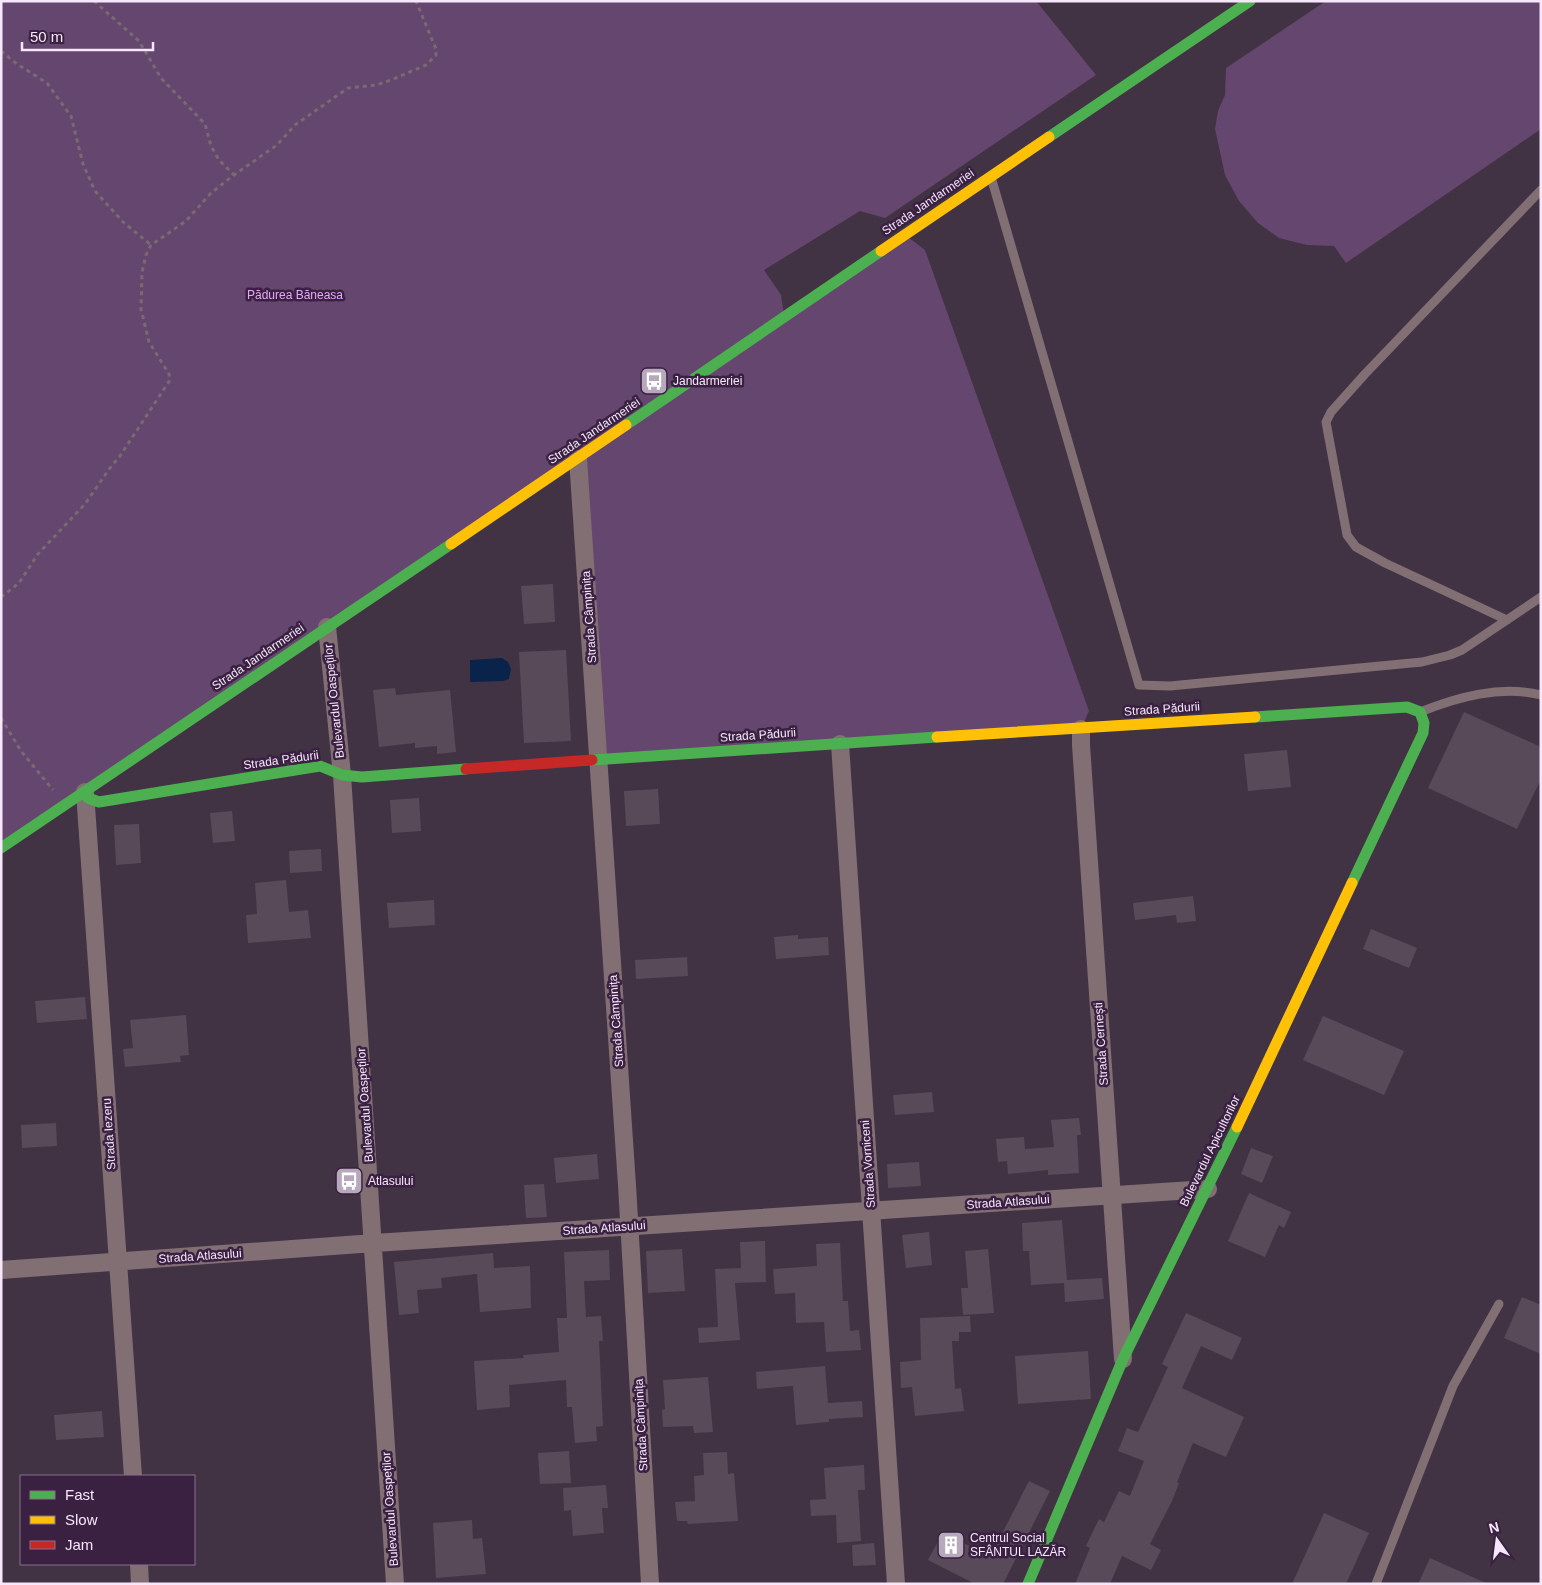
<svg xmlns="http://www.w3.org/2000/svg" width="1542" height="1585" font-family="Arial,sans-serif">
<rect width="100%" height="100%" fill="#413344"/>
<path fill="#65466e" d="M1,1h1035l60,74 -211,143 -25,-7 -96,59 17,25 3,20 120,-81 21,16 164,461 -8,18 -483,31 -20,-300 -577,388z
M1326,1h215v128l-195,134 -12,-17 -27,-1 -28,-7 -21,-15 -19,-22 -14,-26 -10,-46 3,-18 7,-16 1,-27z"/>
<path fill="#09234a" d="M502,658l6,4 3,7 -2,10 -6,2 -33,1v-22z"/>
<path fill="#584a58" d="M553,584l2,38 -31,2 -3,-38z
M566,650l5,91 -47,2 -5,-91z
M395,688l1,7 54,-5 6,62 -19,2v-8l-22,2v-5l-36,4 -6,-57z
M1464,712l77,35v32l-24,50 -89,-41z
M1287,750l4,37 -43,4 -4,-37z
M658,789l2,35 -34,2 -2,-35z
M419,798l2,33 -29,2 -2,-33z
M232,811l3,30 -22,2 -3,-30z
M139,824l2,39 -25,2 -2,-40z
M321,849l1,22 -32,2 -1,-22z
M286,880l3,32 19,-2 3,28 -63,5 -2,-28 11,-1 -2,-31z
M1193,896l3,25 -19,2 -1,-8 -41,5 -2,-17z
M434,900l1,25 -46,3 -2,-25z
M1371,929l46,19 -8,20 -46,-19z
M798,935v4l30,-2 1,18 -53,4 -2,-22z
M687,957l1,19 -52,3 -1,-19z
M85,997l2,22 -50,4 -2,-22z
M186,1015l3,40 -9,1 1,6 -56,5 -2,-18 10,-1 -3,-28z
M1323,1016l81,35 -20,44 -81,-35z
M932,1092l2,20 -39,3 -2,-20z
M1079,1118l2,17h-4l2,38 -31,2v-5l-40,4 -1,-13 -9,1 -2,-23 28,-2 1,12 29,-2 -3,-27z
M56,1123l1,23 -35,2 -1,-23z
M1251,1148l22,8 -11,27 -21,-9z
M597,1154l2,25 -43,4 -2,-25z
M919,1162l2,24 -33,2 -1,-24z
M544,1184l3,33 -21,1 -2,-33z
M1249,1193l42,19 -7,16 -5,-3 -14,32 -37,-16z
M1062,1220l5,60 35,-2 2,21 -39,3 -1,-19 -33,2 -2,-34h-6l-1,-28z
M929,1232l3,33 -26,3 -4,-33z
M765,1241l1,41 -31,1 5,57 -41,3 -1,-15 20,-1 -3,-58 26,-1 -1,-26z
M840,1243l3,58h5l2,30 9,-1 2,20 -35,2 -2,-30 -28,1 -1,-30 -20,1 -2,-25 44,-3 -1,-22z
M682,1249l3,42 -37,2 -2,-42z
M988,1249l6,64 -31,2 -2,-27h7l-3,-37z
M609,1250l1,30 -26,1 2,36 15,-1 2,25h-4l4,85 -7,1 1,14 -22,2 -3,-36h-5l-1,-27 -57,5 1,22 -33,3 -3,-49 50,-3 -1,-3 36,-3 -2,-34h10l-3,-66z
M493,1253l1,15 36,-2 1,42 -51,4 -3,-38 -36,4 1,10 -25,2 2,23 -20,2 -5,-53z
M1522,1297l19,8v49l-37,-16z
M1186,1313l56,25 -10,22 -31,-14 -19,42 62,29 -18,40 -33,-14 -16,39 2,1 -7,18 -22,43 11,6 -10,20 -29,-14 -12,28h-35l15,-36 -4,-2 13,-27 5,3 15,-31 11,5 14,-35 -26,-10 9,-23 11,4 30,-65 -6,-3z
M970,1316l1,16h-12v9h-7l3,48 6,-1 3,23 -49,5 -3,-29 -11,1 -1,-26 21,-2 -1,-42z
M1088,1351l3,48 -73,5 -3,-48z
M825,1366l3,37 34,-2 1,16 -34,2v3l-33,3 -3,-39 -36,3 -1,-17z
M708,1377l5,55 -19,1 -1,-7 -30,1 -1,-17 3,-1 -2,-29z
M102,1411l2,26 -48,3 -2,-25z
M569,1451l2,32 -31,1 -2,-31z
M727,1452l1,22 6,-1 4,48 -50,3 -1,-3h-10l-2,-19 20,-1 -1,-25 10,-1 -1,-22z
M864,1465l1,25h-7l3,51 -24,2 -1,-28 -25,1 -1,-16 16,-1 -2,-31z
M1029,1481l21,10 -47,93h-28l-47,-24 15,-28 47,25z
M606,1485l2,23h-6l2,25 -31,3 -2,-26 -7,1 -1,-23z
M1324,1513l45,20 -23,51h-54z
M472,1520l1,19 9,-1 4,36 -50,4 -3,-55z
M874,1543l2,22 -23,1 -1,-21z
M1430,1558l58,26h-70z"/>
<g fill="none" stroke-linecap="round" stroke-linejoin="round">
<path stroke="#796a72" stroke-width="3" stroke-dasharray="4 4" stroke-linecap="butt" d="M94,1l45,40 22,37 44,46 6,22 8,14 15,15
M1,51l16,13 30,19 24,33 12,48 12,27 28,31 28,23
M1,597l18,-14 19,-29 47,-50 25,-36 10,-12 50,-76 -1,-6 -20,-32 -8,-33 1,-37 4,-17 5,-10 35,-24 25,-28 23,-18 43,-30 18,-20 53,-37 28,-3 15,-5 35,-15 10,-10v-6l-20,-48
M1,718l20,33 32,39"/>
<path stroke="#826f74" stroke-width="9" d="M991,177l148,508 31,1 252,-24 28,-7 12,-5 79,-53
M1507,620l-122,-57 -29,-16 -9,-12 -21,-113 5,-10 34,-38 176,-184
M1420,712c38,-15 80,-27 121,-17
M1376,1584l77,-198 46,-82"/>
<path stroke="#826f74" stroke-width="18" d="M578,459l49,726 23,399
M327,627l15,148 53,809
M1081,729v16l42,614
M840,744l56,840
M85,792l48,684
M1,1270l373,-27 834,-54
M139,1564l1,20"/>
<path stroke="#4caf50" stroke-width="11" d="M1049,137l201,-136
M626,425l255,-174
M1255,717l152,-10 13,5 4,11 -1,10 -71,150
M592,760l345,-23
M85,792l3,6 11,4 221,-36 22,9 20,2 104,-8
M1,848l450,-304
M1028,1584l95,-225 114,-232"/>
<path stroke="#ffc107" stroke-width="11" d="M881,251l168,-114
M451,544l175,-119
M937,737l318,-20
M1237,1127l115,-244"/>
<path stroke="#c62828" stroke-width="11" d="M466,769l126,-9"/>
</g>
<defs>
<g id="bus-square" transform="scale(1.4375)"><rect x="-9" y="-9" width="18" height="18" rx="4" fill="#b7a8bc" stroke="#3a2141"/><path d="M-5-6H5V4H4V6H2V4H-2V6H-4V4H-5ZM-3.5-4V0h7V-4ZM-3.5 1.2v1.5H-2V1.2ZM2 1.2v1.5H3.5V1.2Z" fill="#fff"/></g>
<g id="building-square" transform="scale(1.4375)"><rect x="-9" y="-9" width="18" height="18" rx="4" fill="#b7a8bc" stroke="#3a2141"/><path d="M-4-6H4V6H1V3H-1V6H-4ZM-2.5-4.3h1.7v1.8h-1.7ZM.8-4.3h1.7v1.8H.8ZM-2.5-1h1.7V.8h-1.7ZM.8-1h1.7V.8H.8Z" fill="#fff"/></g>
</defs>
<g fill-rule="evenodd">
<use href="#bus-square" x="654" y="381"/>
<use href="#bus-square" x="349" y="1181"/>
<use href="#building-square" x="951" y="1545"/>
</g>
<g text-anchor="middle" dominant-baseline="central" stroke-width="5" stroke-linejoin="round" paint-order="stroke">
<g font-size="12" fill="#f7e7fc" stroke="#3a2141">
<text transform="translate(928 202) rotate(-34)">Strada Jandarmeriei</text>
<text transform="translate(594 431) rotate(-34)">Strada Jandarmeriei</text>
<text transform="translate(589 617) rotate(-94)">Strada Câmpinița</text>
<text transform="translate(258 657) rotate(-34)">Strada Jandarmeriei</text>
<text transform="translate(334 701) rotate(-96)">Bulevardul Oaspeților</text>
<text transform="translate(1162 709) rotate(-4)">Strada Pădurii</text>
<text transform="translate(758 735) rotate(-4)">Strada Pădurii</text>
<text transform="translate(281 760) rotate(-8)">Strada Pădurii</text>
<text transform="translate(616 1021) rotate(-94)">Strada Câmpinița</text>
<text transform="translate(1101 1044) rotate(-94)">Strada Cernești</text>
<text transform="translate(365 1105) rotate(-94)">Bulevardul Oaspeților</text>
<text transform="translate(109 1134) rotate(-94)">Strada Iezeru</text>
<text transform="translate(1210 1151) rotate(-64)">Bulevardul Apicultorilor</text>
<text transform="translate(868 1164) rotate(-94)">Strada Vorniceni</text>
<text transform="translate(1008 1202) rotate(-4)">Strada Atlasului</text>
<text transform="translate(604 1228) rotate(-4)">Strada Atlasului</text>
<text transform="translate(200 1256) rotate(-4)">Strada Atlasului</text>
<text transform="translate(641 1425) rotate(-93)">Strada Câmpinița</text>
<text transform="translate(390 1509) rotate(-94)">Bulevardul Oaspeților</text>
</g>
<g font-size="12" fill="#e9a6fd" stroke="#3a2141">
<text x="295" y="295">Pădurea Băneasa</text>
</g>
<g font-size="12" fill="#f7e7fc" stroke="#3a2141" text-anchor="start">
<text x="673" y="381">Jandarmeriei</text>
<text x="368" y="1181">Atlasului</text>
<text x="970" y="1538">Centrul Social<tspan x="970" dy="14">SFÂNTUL LAZĂR</tspan></text>
</g>
</g>
<rect width="1542" height="1585" fill="none" stroke="#f7e7fc" stroke-width="5"/>
<rect x="20" y="1475" width="175" height="90" fill="#3a2141" stroke="#86708c"/>
<rect x="30" y="1491" width="25" height="8" fill="#4caf50" stroke="#86708c"/>
<text x="65" y="1500" font-size="15" fill="#f7e7fc">Fast</text>
<rect x="30" y="1516" width="25" height="8" fill="#ffc107" stroke="#86708c"/>
<text x="65" y="1525" font-size="15" fill="#f7e7fc">Slow</text>
<rect x="30" y="1541" width="25" height="8" fill="#c62828" stroke="#86708c"/>
<text x="65" y="1550" font-size="15" fill="#f7e7fc">Jam</text>
<g transform="translate(1497 1540) rotate(346)" stroke="#3a2141" stroke-width="4" paint-order="stroke">
<path d="M0-4L9 19L0 12L-9 19Z" fill="#f7e7fc"/>
<text y="-8" font-size="14" font-weight="bold" text-anchor="middle" fill="#f7e7fc">N</text>
</g>
<path d="M22 42v8h131v-8" fill="none" stroke="#f7e7fc" stroke-width="2.5"/>
<text x="30" y="42" font-size="15" fill="#f7e7fc" stroke="#3a2141" stroke-width="4" paint-order="stroke">50 m</text>
</svg>
